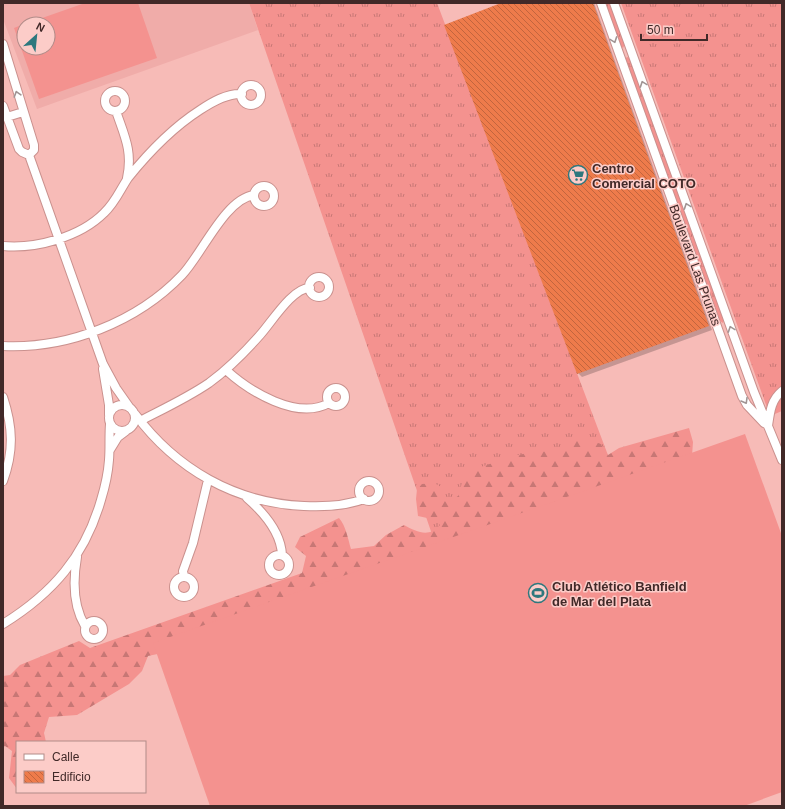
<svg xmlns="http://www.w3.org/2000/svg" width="785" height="809" font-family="Helvetica,sans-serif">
<defs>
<pattern id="grass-tufts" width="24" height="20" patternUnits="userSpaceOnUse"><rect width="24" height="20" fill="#f4928f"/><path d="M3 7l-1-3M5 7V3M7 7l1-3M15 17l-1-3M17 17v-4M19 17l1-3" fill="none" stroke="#c77775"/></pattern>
<pattern id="forest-firs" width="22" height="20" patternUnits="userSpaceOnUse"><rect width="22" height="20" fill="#f4928f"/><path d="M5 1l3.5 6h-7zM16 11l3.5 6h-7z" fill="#c77775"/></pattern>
<pattern id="building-back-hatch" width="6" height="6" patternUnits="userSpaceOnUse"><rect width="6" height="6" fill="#ee7b4b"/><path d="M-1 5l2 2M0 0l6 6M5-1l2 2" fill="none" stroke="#c2653e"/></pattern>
</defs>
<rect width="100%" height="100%" fill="#f7bbb7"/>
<path fill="#f0aca9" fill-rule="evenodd" d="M3,3h246l9,27 -221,79 -34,-90zM24,24h24v24h-24z"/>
<path fill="url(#grass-tufts)" d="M249,3h188l180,476 -182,64z
M605,3h5l15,41 -2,4 -2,-2z
M621,3h161v408l-12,5z
M627,57l3,1 94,262 -1,3 -3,-2 -95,-262z"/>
<path fill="url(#forest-firs)" d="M689,428l4,14 -1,14 -520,195 -24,5 -6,15 -13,13 -52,31 -28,2 -5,16 2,9h-29v47l-8,-11 3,-27 -7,-5 -2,1v-71l7,-1 10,-10 59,-24 11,7 212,-75 4,-17 -11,-9 5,-10 39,-19c7,8 9,21 12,31l23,-3 12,-11 18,-10c13,7 25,13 36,0l-4,-8 -9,1 -9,-2 -2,-17 1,-10 5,-5 12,-1 9,5 -1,11 6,4 10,-7 6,-19 1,-8 16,-2 29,-10 26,-6 17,1 8,-6 13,-7 15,1 12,4 7,11 11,-7z"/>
<path fill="#f4928f" d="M85,3h53l19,55 -118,41 -25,-71 10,-4v24h24v-24h-23z
M745,434l37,102v256l-38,14h-534l-57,-163z"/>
<path fill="#0003" d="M504,3h90l118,327 -130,47 -4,-4z"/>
<path fill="url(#building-back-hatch)" d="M501,3h92l116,323 -132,48 -133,-349z"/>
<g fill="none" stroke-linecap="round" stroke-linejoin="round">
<g stroke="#ca918e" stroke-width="10">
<path id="minor" d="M601,3l141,393 5,9 17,18
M614,3l140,389 28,68
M3,44l31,101v5l-5,5
M241 95a10 10 0 1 1 20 0a10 10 0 1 1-20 0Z
M105 101a10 10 0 1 1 20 0a10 10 0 1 1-20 0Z
M3,106l16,43 3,3 7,3
M116,111c8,24 17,40 11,67
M7,117l16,-5
M29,155l74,209 13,24 14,20
M254 196a10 10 0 1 1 20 0a10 10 0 1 1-20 0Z
M3,246c33,3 77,-9 101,-33 11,-10 16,-23 24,-35 21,-26 44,-50 72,-68 12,-8 27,-17 42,-16
M309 287a10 10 0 1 1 20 0a10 10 0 1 1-20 0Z
M3,346c65,3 134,-24 179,-71 20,-21 43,-76 72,-80
M103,369l6,36v10
M226,370c23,21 71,51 103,33
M327 397a9 9 0 1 1 18 0a9 9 0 1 1-18 0Z
M3,397c10,30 11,54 0,84
M109 418a13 13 0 1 1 26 0a13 13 0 1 1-26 0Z
M135,414c41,55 100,89 169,92 20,1 41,0 60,-7
M140,421c23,-12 47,-23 69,-38 19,-14 36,-31 51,-48 11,-12 33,-48 50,-47
M768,426c2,-14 3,-26 14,-35
M110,450l8,-13 8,-6
M359 491a10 10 0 1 1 20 0a10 10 0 1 1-20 0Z
M247,498c16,14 34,35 35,57
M269 565a10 10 0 1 1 20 0a10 10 0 1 1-20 0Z
M77,557c-4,23 -4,49 8,69
M184,577l-1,-6 10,-28 15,-63
M174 587a10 10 0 1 1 20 0a10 10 0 1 1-20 0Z
M85 630a9 9 0 1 1 18 0a9 9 0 1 1-18 0Z
M3,624c50,-31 82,-68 98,-124 4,-13 7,-26 8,-40 1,-12 0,-24 1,-36"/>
</g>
<use href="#minor" stroke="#fff" stroke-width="8"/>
</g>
<defs><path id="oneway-chevron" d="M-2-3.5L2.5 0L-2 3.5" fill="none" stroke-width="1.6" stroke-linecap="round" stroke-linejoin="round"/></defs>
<g stroke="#a09494">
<use href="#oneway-chevron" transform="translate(614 40) rotate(70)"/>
<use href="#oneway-chevron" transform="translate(643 84) rotate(-110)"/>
<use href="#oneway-chevron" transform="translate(17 94) rotate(-107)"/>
<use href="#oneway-chevron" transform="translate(687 206) rotate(-110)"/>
<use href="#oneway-chevron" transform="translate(731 329) rotate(-110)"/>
<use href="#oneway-chevron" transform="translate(745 401) rotate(60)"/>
</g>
<defs>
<g id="supermarket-ring" transform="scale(1)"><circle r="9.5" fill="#fcccc8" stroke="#2e787e" stroke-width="1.5"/><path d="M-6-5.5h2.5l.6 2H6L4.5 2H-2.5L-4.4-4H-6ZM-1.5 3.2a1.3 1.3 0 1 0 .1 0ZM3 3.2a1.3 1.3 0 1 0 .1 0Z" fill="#2e787e"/></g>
<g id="stadium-ring" transform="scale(1)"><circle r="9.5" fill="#fcccc8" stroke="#2e787e" stroke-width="1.5"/><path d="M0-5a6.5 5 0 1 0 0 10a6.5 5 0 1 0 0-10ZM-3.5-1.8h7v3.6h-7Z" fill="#2e787e"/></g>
</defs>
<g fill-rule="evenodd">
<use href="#supermarket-ring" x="578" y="175"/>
<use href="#stadium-ring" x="538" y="593"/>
</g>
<g text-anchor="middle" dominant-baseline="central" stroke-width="3" stroke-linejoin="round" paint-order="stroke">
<g font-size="13" font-weight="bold" fill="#412928" stroke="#fcccc8" text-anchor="start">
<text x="592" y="168">Centro<tspan x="592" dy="15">Comercial COTO</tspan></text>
<text x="552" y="586">Club Atlético Banfield<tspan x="552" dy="15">de Mar del Plata</tspan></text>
</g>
<g font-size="13" fill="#412928" stroke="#fcccc8">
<text transform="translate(695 265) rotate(70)">Boulevard Las Prunas</text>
</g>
</g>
<rect width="785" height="809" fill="none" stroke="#412928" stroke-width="8"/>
<rect x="16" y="741" width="130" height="52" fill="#fcccc8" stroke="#b18b88"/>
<rect x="24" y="754" width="20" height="6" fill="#ffffff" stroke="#b18b88"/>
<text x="52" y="761" font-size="12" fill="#412928">Calle</text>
<rect x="24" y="771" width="20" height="12" fill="url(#building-back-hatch)" stroke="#b18b88"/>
<text x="52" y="781" font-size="12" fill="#412928">Edificio</text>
<g transform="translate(36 36) rotate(27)"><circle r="19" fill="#fcccc8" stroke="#b18b88"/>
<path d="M0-3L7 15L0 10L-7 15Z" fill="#2e787e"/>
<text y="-6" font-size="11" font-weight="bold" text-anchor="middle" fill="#412928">N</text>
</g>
<path d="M641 34v6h66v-6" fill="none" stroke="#412928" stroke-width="2"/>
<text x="647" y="34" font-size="12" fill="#412928" stroke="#fcccc8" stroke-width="3" paint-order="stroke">50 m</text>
</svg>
